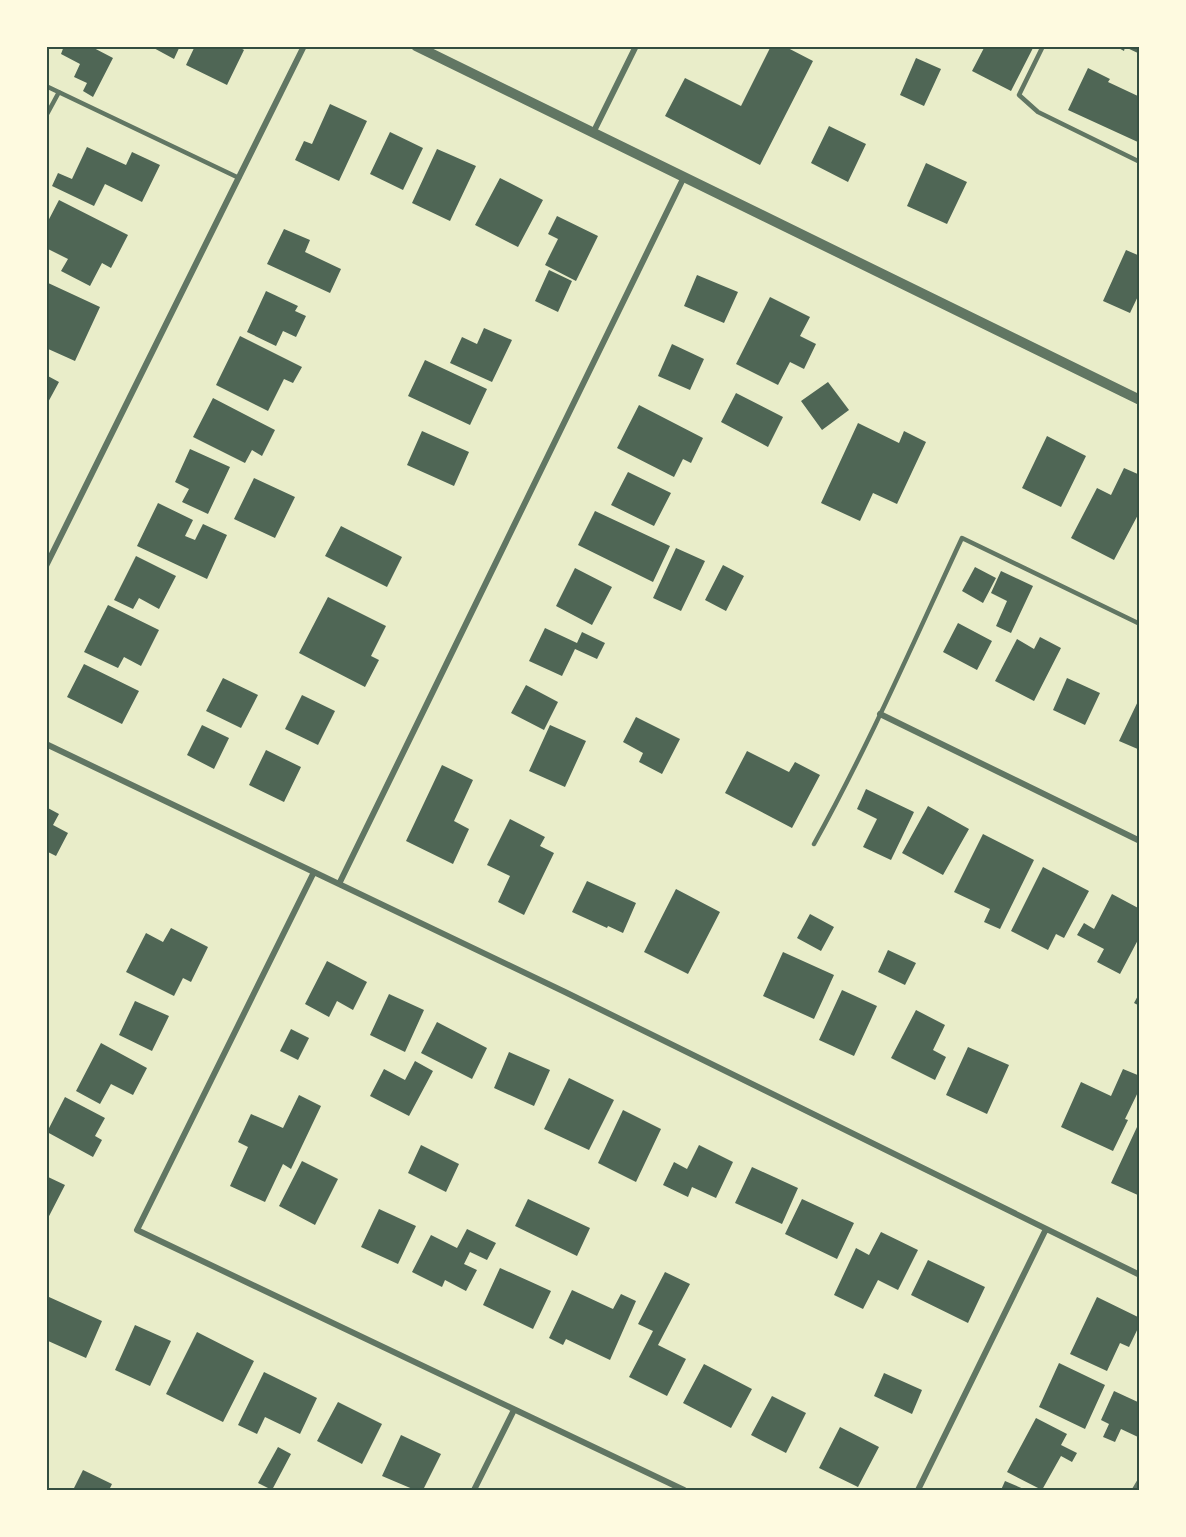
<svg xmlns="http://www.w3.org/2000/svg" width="1186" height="1537" font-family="'Libre Baskerville',serif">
<rect width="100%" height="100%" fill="#e9edc9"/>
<path fill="#4f6655" d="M64,46h26l23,12 -20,39 -10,-6 4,-8 -13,-6 6,-13 -19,-10z
M150,46h30l-6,13z
M195,46h42l7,4 -17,35 -41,-20z
M771,46h13l29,15 -53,104 -95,-49 20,-38 56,28z
M985,46h49l-23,45 -39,-20z
M1115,46h25v8l-15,-7 -1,4z
M916,58l25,11 -17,37 -24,-11z
M1088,68l22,11 -2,3 32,15v46l-72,-33z
M330,104l37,17 -28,60 -44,-21 9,-19 8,3z
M829,126l37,18 -18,38 -37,-19z
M390,132l33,16 -20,42 -33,-16z
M87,147l39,18 6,-13 28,13 -18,37 -37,-18 -11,22 -42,-20 6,-13 14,6z
M437,149l39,17 -26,55 -38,-18z
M926,163l41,19 -20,42 -40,-18z
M500,178l43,22 -25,47 -43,-22z
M59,200l69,35 -17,33 -9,-5 -12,23 -29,-15 7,-12 -22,-11v-23z
M557,216l41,20 -22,45 -31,-16 13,-26 -10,-5z
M284,229l26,11 -5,12 36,17 -11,24 -63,-29z
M1126,250l14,6v36l-10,21 -27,-12z
M549,270l23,11 -14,31 -23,-11z
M697,275l41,17 -14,31 -40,-17z
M46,282l54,25 -25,54 -29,-13z
M266,291l32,15 -3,5 11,5 -10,21 -13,-6 -7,15 -29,-14z
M770,297l40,20 -10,19 16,8 -12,25 -14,-7 -12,23 -42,-21z
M484,328l28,12 -20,42 -42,-19 12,-26 15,7z
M240,336l62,31 -9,16 -9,-4 -16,32 -52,-26z
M672,344l32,15 -14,31 -32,-14z
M425,360l62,29 -17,36 -62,-29z
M46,375l13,7 -13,24z
M828,382l21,28 -27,20 -21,-29z
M736,393l47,24 -15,30 -47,-25z
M213,398l62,32 -13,26 -10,-6 -7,13 -52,-26z
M639,405l64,33 -12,25 -8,-4 -9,18 -57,-29z
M858,423l41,20 5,-12 22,11 -29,62 -24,-11 -13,28 -39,-18z
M422,431l47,21 -15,34 -47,-21z
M1047,436l39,20 -25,51 -39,-19z
M190,449l40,18 -22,47 -26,-12 7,-13 -14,-7z
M1124,468l16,7v36l-26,49 -43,-22 26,-50 14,7z
M628,472l43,21 -17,33 -43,-21z
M254,478l41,19 -20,41 -41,-19z
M158,503l35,17 -8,16 10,4 8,-16 24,11 -20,44 -70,-33z
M595,511l75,35 -17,36 -75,-37z
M341,526l61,31 -15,30 -62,-31z
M676,548l29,13 -24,50 -28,-13z
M136,556l40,20 -17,33 -20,-11 -6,11 -19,-9z
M723,565l21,11 -18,35 -21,-11z
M975,567l21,11 -13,25 -21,-12z
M575,568l37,19 -20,38 -36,-19z
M1001,571l32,15 -22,47 -15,-7 11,-25 -16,-8z
M328,597l58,29 -15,30 8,4 -14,27 -66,-34z
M108,605l51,25 -18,36 -17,-9 -6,11 -34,-16z
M958,623l34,18 -15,29 -34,-18z
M545,628l32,15 5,-11 23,11 -8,16 -22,-10 -13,27 -33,-15z
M1040,637l21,11 -27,53 -39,-20 22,-42 17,10z
M84,664l55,27 -17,33 -55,-27z
M223,678l35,17 -17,33 -35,-17z
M1067,678l33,15 -15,32 -32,-15z
M526,685l32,17 -14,28 -33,-17z
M302,695l33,16 -17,34 -33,-16z
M1140,697v53l-21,-9z
M636,717l44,22 -18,35 -23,-12 4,-9 -20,-11z
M202,725l27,13 -15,31 -27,-14z
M550,725l36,16 -21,46 -36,-16z
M266,750l35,17 -17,35 -35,-17z
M747,751l42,21 6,-10 25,13 -28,53 -67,-35z
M442,765l31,15 -19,41 15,8 -16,35 -47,-23z
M866,789l48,23 -23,48 -28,-13 14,-28 -20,-10z
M928,806l41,23 -26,46 -41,-22z
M46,807l13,7 -6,11 15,8 -12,23 -10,-5z
M510,819l35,18 -5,9 14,7 -30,62 -26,-13 12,-26 -23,-11z
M983,834l51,26 -34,69 -16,-7 6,-13 -36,-17z
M1043,867l46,24 -25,47 -8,-4 -8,16 -37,-19z
M587,881l49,22 -13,30 -15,-7 -1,2 -35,-16z
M676,889l44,23 -32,62 -44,-22z
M1112,894l28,15v27l-20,38 -23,-12 7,-13 -27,-14 7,-12 10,6z
M810,914l24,13 -13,24 -24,-13z
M171,928l37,19 -17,35 -8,-4 -9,18 -48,-24 20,-39 17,9z
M888,950l28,13 -11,22 -27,-13z
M783,952l51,23 -20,44 -51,-23z
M327,961l40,21 -14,28 -16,-9 -8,16 -24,-13z
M842,990l35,16 -23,50 -35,-16z
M1140,992v14l-6,-3z
M389,994l35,16 -19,42 -35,-17z
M135,1001l34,15 -17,35 -33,-16z
M916,1010l29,15 -12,25 13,7 -11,23 -44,-22z
M437,1022l50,26 -15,31 -51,-26z
M291,1029l18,9 -11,22 -18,-9z
M101,1043l46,25 -14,27 -22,-11 -11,20 -24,-13z
M968,1047l41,18 -22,49 -41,-19z
M509,1052l41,18 -16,36 -40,-18z
M415,1061l18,10 -24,45 -39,-20 14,-27 21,11z
M1123,1069l17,7v12l-15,31 3,1 -15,31 -52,-24 20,-45 30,14z
M569,1078l45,22 -25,50 -45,-21z
M299,1095l22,11 -30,63 -8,-5 -18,38 -35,-16 18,-39 -10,-5 13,-28 32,14z
M65,1097l40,21 -10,18 7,4 -9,17 -46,-25z
M623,1110l38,19 -25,53 -38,-19z
M1137,1127l3,1v68l-29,-13z
M421,1145l38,19 -13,28 -38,-19z
M699,1145l34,17 -17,36 -24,-11 -4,10 -25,-12 11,-23 13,7z
M302,1161l36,18 -23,46 -36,-19z
M752,1167l46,21 -16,36 -47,-21z
M46,1176l19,9 -19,37z
M528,1199l62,29 -13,28 -62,-30z
M802,1199l52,24 -17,36 -52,-25z
M379,1209l37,17 -18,38 -37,-17z
M467,1229l29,14 -9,17 -17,-8 -6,12 13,6 -11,21 -21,-11 -3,7 -30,-15 19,-37 26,13z
M881,1232l37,18 -20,40 -20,-10 -15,29 -29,-14 22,-47 13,7z
M928,1260l57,27 -17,36 -57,-28z
M500,1268l51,23 -18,38 -50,-24z
M665,1272l25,12 -32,61 28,14 -19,37 -38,-19 24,-46 -15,-7z
M572,1290l41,19 8,-15 15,7 -26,59 -44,-21 -3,6 -14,-7z
M49,1297l53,24 -16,37 -40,-18v-37z
M1097,1297l43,21v6l-11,23 -9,-4 -13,28 -37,-17z
M135,1325l36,16 -21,45 -35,-16z
M197,1332l57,29 -31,61 -57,-28z
M1059,1363l46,22 -20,44 -46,-22z
M704,1364l48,25 -21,39 -48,-25z
M264,1372l53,26 -17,36 -35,-17 -8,17 -19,-9z
M884,1373l38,17 -10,24 -38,-18z
M1114,1391l26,12 -2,34 -17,-8 -6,13 -12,-5 6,-13 -8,-4z
M772,1396l34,17 -20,40 -35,-18z
M338,1402l44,22 -20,40 -45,-23z
M1036,1418l31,16 -6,11 16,8 -5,9 -11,-6 -19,34 -35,-18z
M840,1427l39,20 -21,40 -39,-19z
M401,1435l40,19 -18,36h-8l-33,-14z
M278,1447l13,7 -19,36 -14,-7z
M83,1470l29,14 -3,6h-36z
M1005,1481l21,9h-25z"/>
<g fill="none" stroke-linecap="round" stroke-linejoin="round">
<path stroke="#617663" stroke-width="4.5" d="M1043,46l-24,49 19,17 102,50
M46,86l193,92
M46,116l13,-24
M814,844c55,-99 100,-203 148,-306l178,86
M1134,1490l6,-10"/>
<path stroke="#617663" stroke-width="6" d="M593,133l43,-87
M46,566l258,-520
M880,714l260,127
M46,744l519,248 575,283
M314,872l-177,358 547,260
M339,884l345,-707
M474,1490l40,-80
M918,1490l128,-261"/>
<path stroke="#617663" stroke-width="10" d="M416,46l724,354"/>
</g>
<rect width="1186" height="1537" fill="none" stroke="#fefae0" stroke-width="96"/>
<rect x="48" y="48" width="1090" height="1441" fill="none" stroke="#344e41" stroke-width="2"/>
</svg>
